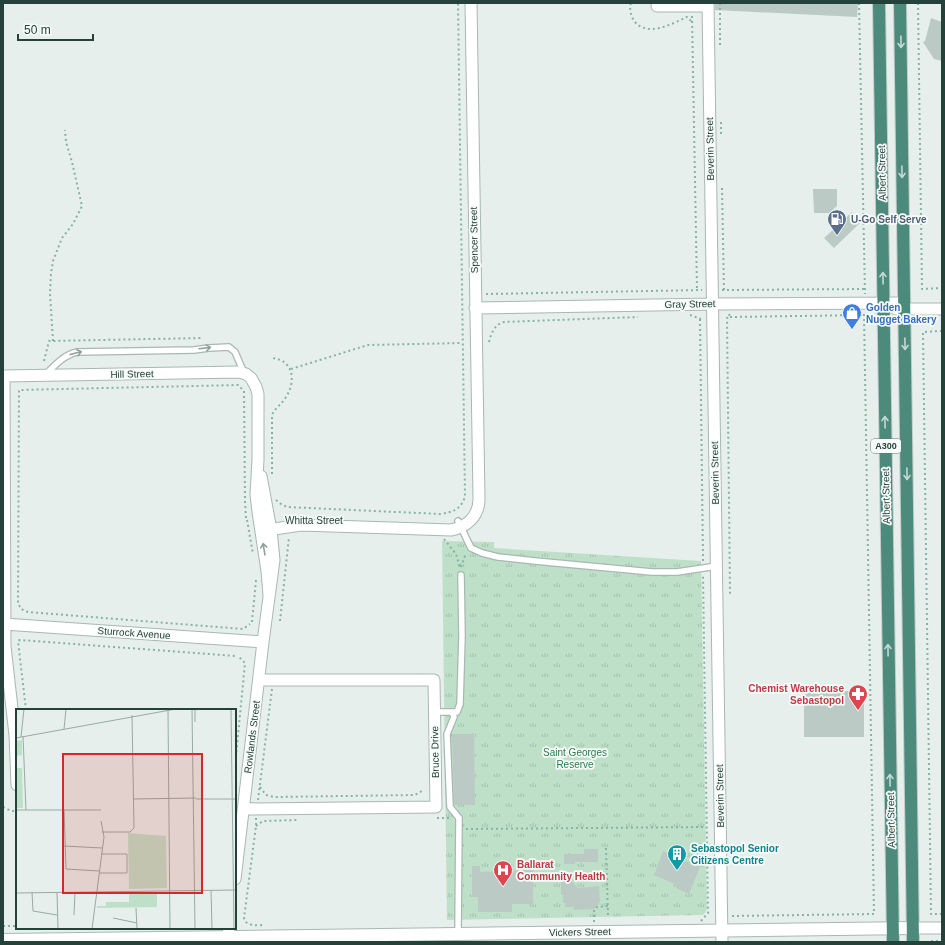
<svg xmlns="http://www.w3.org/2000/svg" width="945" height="945" font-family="Helvetica,sans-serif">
<defs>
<pattern id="park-tufts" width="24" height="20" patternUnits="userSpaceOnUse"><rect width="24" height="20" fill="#bfe0c8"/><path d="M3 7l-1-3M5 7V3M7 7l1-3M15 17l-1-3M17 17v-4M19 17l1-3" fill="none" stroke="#a4c1ad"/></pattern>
</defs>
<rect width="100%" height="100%" fill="#e6efeb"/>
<path fill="url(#park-tufts)" d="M442,541l52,1v6l207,13 6,349 -4,5 -256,5z"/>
<path fill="#bbcac4" d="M715,3h143l-1,14 -142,-7z
M931,18l11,4v39l-8,-2 -11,-17 2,-1z
M813,189h24v17l-8,7h-15z
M852,212l9,10 -27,26 -10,-10z
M804,691h60v46h-60z
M452,734h22l1,71h-21z
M584,849h14v13h-23v2h-11v-10h20z
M663,851l37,16 -11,27 -13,-6 1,-3 -23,-10z
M472,866h8v6l53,-2v34h-21v8h-34v-15h-6z
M568,877l10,11 21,-2 1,16 -6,7 -20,1v-3h-9v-4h-2v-8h-2v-12z"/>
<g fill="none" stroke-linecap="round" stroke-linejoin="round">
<g stroke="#a8b8b2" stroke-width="8">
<path id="service" d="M45,375c10,-10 19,-20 32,-23l117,-2 15,-2 20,-1 6,5 9,21
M458,521l13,27 11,5 16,4 37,4 117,11h25l40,-6
M435,712h22l3,-8 2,-68 -1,-61
M452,712l2,5 -7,17 3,73 9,11 -1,116"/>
</g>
<g stroke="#a8b8b2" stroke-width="13">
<path id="minor" d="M708,3l14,939
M657,6h51
M475,308l237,-4 192,-1
M896,309h46
M3,376l236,-4 7,2 5,4 5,9 2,7v66l-2,34 2,18 9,59 2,24
M4,376l1,270 10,89 2,50
M261,531l40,-6 150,5c16,-3 28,-14 28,-31l-8,-496
M4,624l259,18
M244,809l192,-2 -2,-127h-175
M235,879l28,-237 11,-82 -3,-30 -10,-54
M913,928h29
M227,942l2,-14"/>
</g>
<g stroke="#a8b8b2" stroke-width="14">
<path id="tertiary" d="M3,940l910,-12"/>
</g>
<g stroke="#c2cac8" stroke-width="14">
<path id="trunk" d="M879,3l14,939
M900,3l13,939"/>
</g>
<path stroke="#86b3a5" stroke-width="2" stroke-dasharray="2 3" stroke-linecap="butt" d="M631,3c-2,6 0,13 3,18 14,17 37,3 53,-4l5,5
M859,3l6,291
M918,3l4,286 20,-1
M692,16l5,274
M720,45v-42
M721,122v15
M722,188l2,103
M722,290l143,-1
M486,294l216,-4
M729,314l1,3 -3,1 3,276
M690,315l11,4
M730,317l134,-2
M700,319l3,242
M942,331l-19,1 8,582h11
M53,341l-3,-47 1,-21 2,-12 9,-23 11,-14 9,-18 -10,-44 -6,-20 -1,-12
M489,342c2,-9 6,-18 15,-20l134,-5
M44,361l5,-20 154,-3
M291,369l77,-24 94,-2
M272,474v-59c3,-7 10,-11 14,-18 10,-15 8,-37 -14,-39
M276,500l5,4 6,3 153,7c13,-2 20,-4 25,-17l-7,-494
M246,518l-1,-16 -1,-111 -6,-6 -219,5 -1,213 3,6 7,3 215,17 7,-5
M247,520l6,34
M444,539l12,15 4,14
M461,567l5,-14
M280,621l9,-84
M252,622l4,-42
M26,710l-8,-69 2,-1 216,16
M235,767l10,-104 -6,-6
M260,787l6,8 8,2 141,-2 7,-4
M258,800l14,-111
M3,807l8,4h6
M256,818v8l-12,92c2,9 13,7 21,7
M437,818h12
M256,826l7,-5 34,-1
M466,829l240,-2
M606,848l2,68
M732,916l142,-2 -10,-601
M701,921l7,-8 -5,-337
M594,922v-12l3,-3 11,-1
M3,926h14
M932,942v-1h10"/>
<use href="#service" stroke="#fff" stroke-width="5.5"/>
<use href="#minor" stroke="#fff" stroke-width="11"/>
<use href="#tertiary" stroke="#fff" stroke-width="12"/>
<use href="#trunk" stroke="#4c8a7c" stroke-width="12"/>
</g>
<defs><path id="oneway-shaft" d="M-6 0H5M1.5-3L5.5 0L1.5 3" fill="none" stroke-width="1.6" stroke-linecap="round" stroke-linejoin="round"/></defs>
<g stroke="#c4d9d4">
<use href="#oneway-shaft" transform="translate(901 42) rotate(89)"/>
<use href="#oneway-shaft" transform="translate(902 172) rotate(89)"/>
<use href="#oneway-shaft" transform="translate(883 278) rotate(-91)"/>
<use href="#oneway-shaft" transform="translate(905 344) rotate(89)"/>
<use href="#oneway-shaft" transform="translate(885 422) rotate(-91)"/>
<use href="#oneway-shaft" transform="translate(907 474) rotate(89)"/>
<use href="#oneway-shaft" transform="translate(888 650) rotate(-91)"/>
<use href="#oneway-shaft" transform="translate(890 780) rotate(-91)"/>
</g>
<g stroke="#92a09c">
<use href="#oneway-shaft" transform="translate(205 348) rotate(-7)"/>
<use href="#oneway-shaft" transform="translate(76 353) rotate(-14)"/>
<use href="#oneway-shaft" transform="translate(264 549) rotate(-99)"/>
</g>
<defs>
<g id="fuel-pin" transform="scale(1)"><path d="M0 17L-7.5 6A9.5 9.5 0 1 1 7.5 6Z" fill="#5c6f8a" stroke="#f7fbf9"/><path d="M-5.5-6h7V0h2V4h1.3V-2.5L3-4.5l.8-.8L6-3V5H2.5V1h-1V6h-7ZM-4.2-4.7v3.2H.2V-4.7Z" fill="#fff"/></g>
<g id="shop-pin" transform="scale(1)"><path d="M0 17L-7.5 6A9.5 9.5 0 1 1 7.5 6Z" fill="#3f7fe0" stroke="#f7fbf9"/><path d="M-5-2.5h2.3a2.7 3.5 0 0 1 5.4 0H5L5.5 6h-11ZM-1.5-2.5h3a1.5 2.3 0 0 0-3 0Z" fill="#fff"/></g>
<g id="pharmacy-pin" transform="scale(1)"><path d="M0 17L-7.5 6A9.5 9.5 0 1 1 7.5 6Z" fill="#e0444e" stroke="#f7fbf9"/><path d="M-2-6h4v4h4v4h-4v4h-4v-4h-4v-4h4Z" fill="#fff"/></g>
<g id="building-pin" transform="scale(1)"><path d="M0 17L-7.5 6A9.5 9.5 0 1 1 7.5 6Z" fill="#0f9aa8" stroke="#f7fbf9"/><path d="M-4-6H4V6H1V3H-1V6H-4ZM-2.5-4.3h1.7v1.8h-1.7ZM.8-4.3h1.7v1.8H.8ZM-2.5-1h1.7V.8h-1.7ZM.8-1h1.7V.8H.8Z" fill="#fff"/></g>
<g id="hospital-pin" transform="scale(1)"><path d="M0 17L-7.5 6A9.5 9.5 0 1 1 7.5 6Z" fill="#e0444e" stroke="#f7fbf9"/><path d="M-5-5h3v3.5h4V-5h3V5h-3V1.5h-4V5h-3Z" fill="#fff"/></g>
</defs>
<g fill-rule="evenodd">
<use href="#fuel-pin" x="837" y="219"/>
<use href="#shop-pin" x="852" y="313"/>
<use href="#pharmacy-pin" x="858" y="694"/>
<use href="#building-pin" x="677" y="854"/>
<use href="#hospital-pin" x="503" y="870"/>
</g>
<g text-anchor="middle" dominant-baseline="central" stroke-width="3.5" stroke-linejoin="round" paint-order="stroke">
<rect fill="#f7fbf9" stroke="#637a73" stroke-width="1" x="871" y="439" width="30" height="14" rx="3"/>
<g font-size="9" font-weight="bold" fill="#24423a">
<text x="886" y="446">A300</text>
</g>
<g font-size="10" fill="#24423a" stroke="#f7fbf9">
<text transform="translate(710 149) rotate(-91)">Beverin Street</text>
<text transform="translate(882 173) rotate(-91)">Albert Street</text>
<text transform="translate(474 240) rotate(-91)">Spencer Street</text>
<text transform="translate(690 304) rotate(-1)">Gray Street</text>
<text transform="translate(132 374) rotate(-1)">Hill Street</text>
<text transform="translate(715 473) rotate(-91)">Beverin Street</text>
<text transform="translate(886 496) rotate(-91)">Albert Street</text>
<text x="314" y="520">Whitta Street</text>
<text transform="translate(134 633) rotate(4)">Sturrock Avenue</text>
<text transform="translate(252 737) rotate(-83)">Rowlands Street</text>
<text transform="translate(435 752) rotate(-91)">Bruce Drive</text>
<text transform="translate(720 796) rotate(-91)">Beverin Street</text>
<text transform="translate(891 820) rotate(-91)">Albert Street</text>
<text transform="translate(580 932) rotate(-1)">Vickers Street</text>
</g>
<g font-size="10" font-weight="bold" fill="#4e5e75" stroke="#f7fbf9" text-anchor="start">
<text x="851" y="219">U-Go Self Serve</text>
</g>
<g font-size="10" font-weight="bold" fill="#366cbe" stroke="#f7fbf9" text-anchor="start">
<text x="866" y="307">Golden<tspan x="866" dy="12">Nugget Bakery</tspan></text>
</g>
<g font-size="10" font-weight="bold" fill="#be3a42" stroke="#f7fbf9" text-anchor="end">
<text x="844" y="688">Chemist Warehouse<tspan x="844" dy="12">Sebastopol</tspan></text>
<text x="517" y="864" text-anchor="start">Ballarat<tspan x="517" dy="12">Community Health</tspan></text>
</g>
<g font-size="10" fill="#2d7a4b" stroke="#f7fbf9">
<text x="575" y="752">Saint Georges<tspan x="575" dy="12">Reserve</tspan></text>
</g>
<g font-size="10" font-weight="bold" fill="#0d838f" stroke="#f7fbf9" text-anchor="start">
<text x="691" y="848">Sebastopol Senior<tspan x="691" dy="12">Citizens Centre</tspan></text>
</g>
</g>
<g transform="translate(16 709)">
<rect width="220" height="220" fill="#e6efeb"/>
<path d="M6,31v15l-6,1v-15zM0,59h6l1,40h-7z" fill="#bfe0c8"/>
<path d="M112,124l38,3 1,52 -38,1zM141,183v15l-60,1v-2h9v-4h23v-9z" fill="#bfe0c8"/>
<path fill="none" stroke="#98aaa4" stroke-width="1" d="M176,0l3,220M179,0v13M215,0l3,220M152,2l2,218M48,20l2,-20M7,27l3,74M5,28l3,-28M0,29l160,-29M117,90l63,-1M180,90h40M48,100l2,60 33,2M0,101h85M86,123h28l4,-4 -2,-113M48,137l38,2M83,164h28v-19h-26M195,181l1,39M16,183l1,19 24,4M41,183l1,37M0,184l220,-3M120,199l1,21M58,206l1,-23M97,209l24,5M76,220l12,-92 -3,-16"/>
<path fill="#d62828" fill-opacity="0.15" stroke="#d62828" stroke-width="2" d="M47,45h139v139h-139z"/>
<rect width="220" height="220" fill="none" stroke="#24423a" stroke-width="2"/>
</g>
<rect width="945" height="945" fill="none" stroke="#24423a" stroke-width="8"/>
<path d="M18 34v6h75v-6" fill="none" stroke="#24423a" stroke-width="2"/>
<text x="24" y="34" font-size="12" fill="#24423a" stroke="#f7fbf9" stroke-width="3" paint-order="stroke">50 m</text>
</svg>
